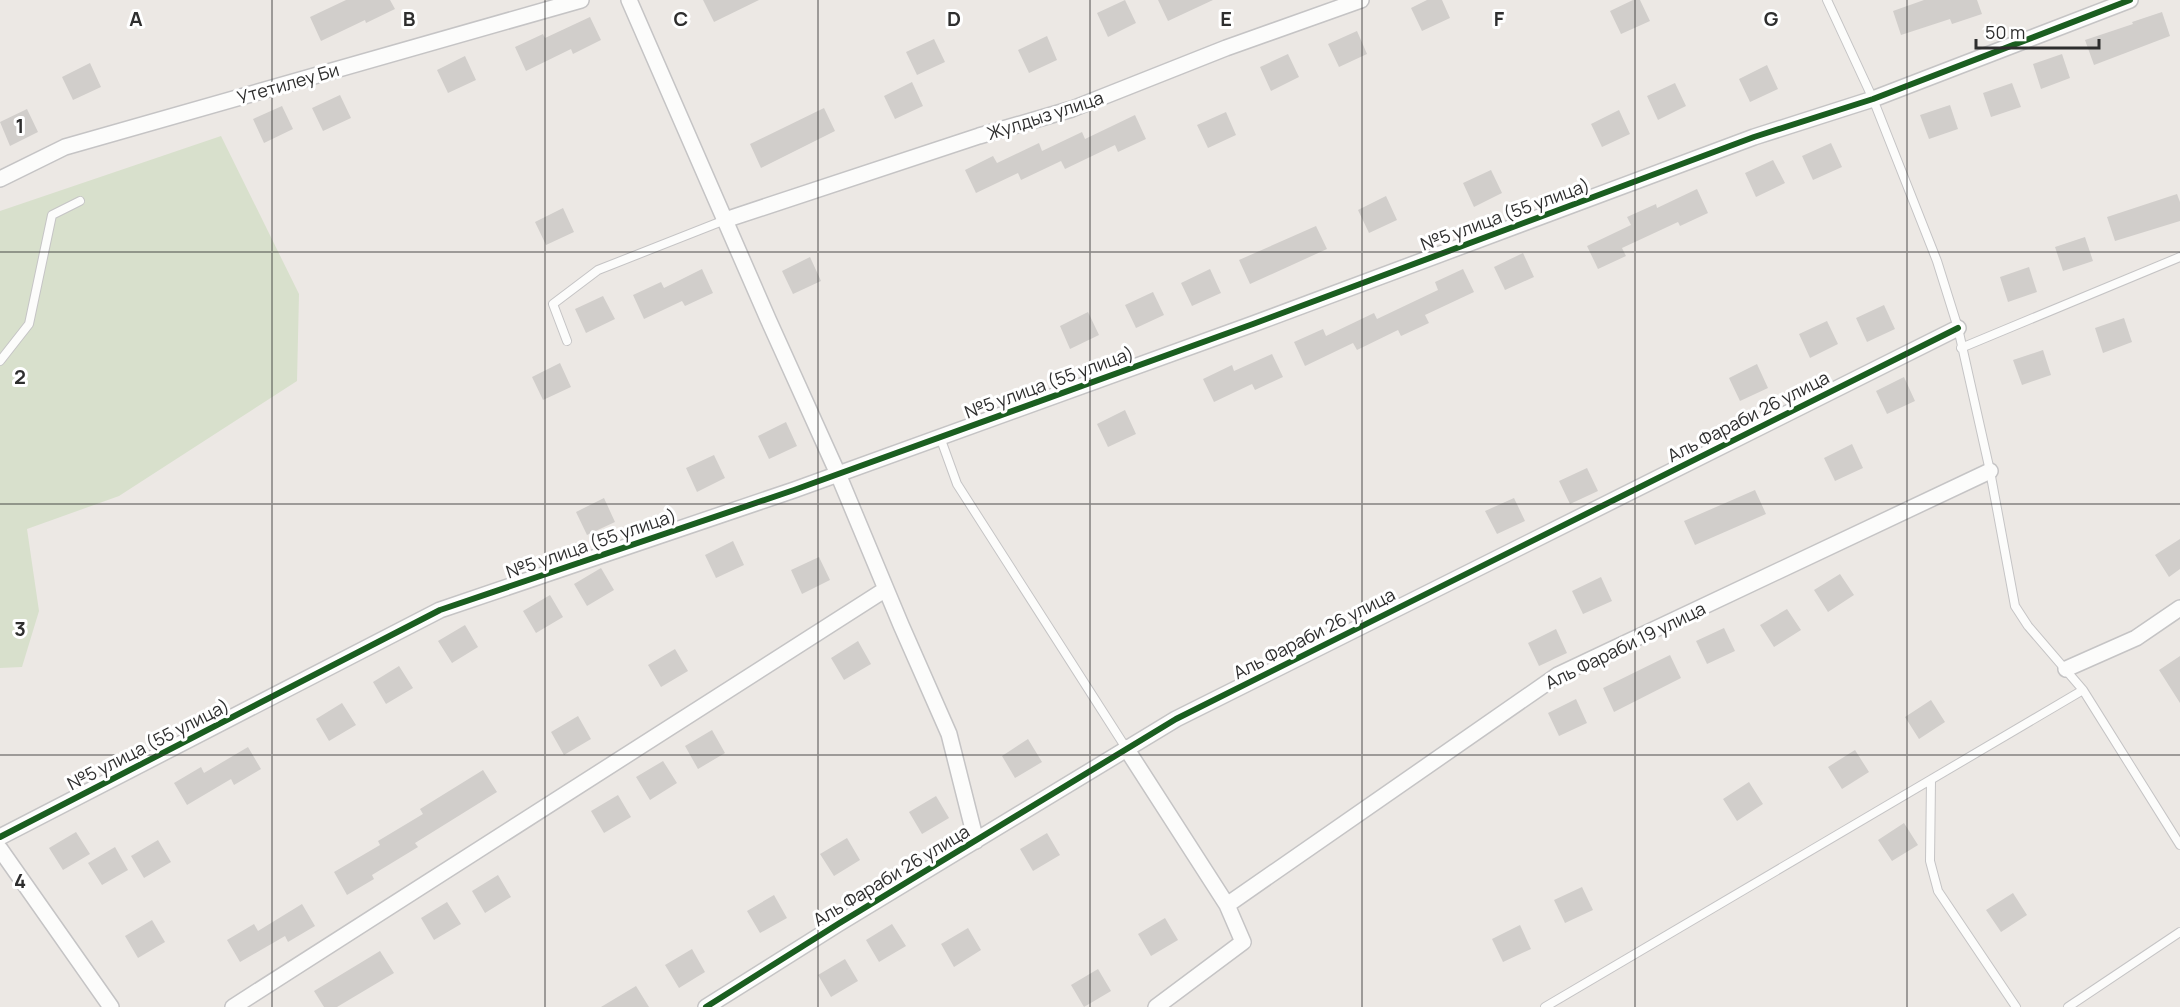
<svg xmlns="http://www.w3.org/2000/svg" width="2180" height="1007" font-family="Manrope,sans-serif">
<rect width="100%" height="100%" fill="#ece8e4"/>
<path fill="#d8e0cc" d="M221,136l78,158 -2,87 -178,115 -92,33 12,82 -17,56 -22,1v-457z"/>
<path fill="#d1cecb" d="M346,0h44l5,9 -29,14 -1,-3 -44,21 -11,-24z
M703,0h56l-45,22z
M1125,0l11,23 -28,14 -11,-24z
M1158,0h55l-45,21z
M1427,0h15l8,18 -28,13 -11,-23z
M1633,0h7l10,21 -29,13 -11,-23z
M1924,0h53l5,14 -30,10 -2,-5 -49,16 -8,-24z
M2162,12l8,24 -76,29 -9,-25 48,-16 -1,-2z
M590,17l11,23 -28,14 -2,-5 -45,22 -11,-24 28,-13 2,4z
M1357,31l10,23 -28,13 -11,-23z
M1047,36l10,24 -28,13 -11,-23z
M934,39l11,23 -28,13 -11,-23z
M1288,54l11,23 -28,14 -11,-24z
M2062,54l8,24 -29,11 -8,-25z
M465,56l11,24 -28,13 -11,-23z
M90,63l11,24 -28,13 -11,-23z
M1767,65l11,24 -28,13 -11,-23z
M912,82l11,24 -28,13 -11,-23z
M1675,83l11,23 -28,14 -11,-24z
M2012,83l9,24 -30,10 -8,-24z
M340,95l11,23 -28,13 -11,-23z
M1950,105l8,24 -29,10 -9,-24z
M282,106l11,23 -29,14 -11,-24z
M824,108l11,23 -74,37 -11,-24z
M27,109l11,23 -28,14 -10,-24z
M1619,110l11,24 -28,13 -11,-23z
M1226,112l10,23 -28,13 -11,-23z
M1135,115l11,24 -28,13 -3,-7 -50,24 -4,-8 -40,19 -3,-7 -42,20 -11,-23 28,-14 4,7 42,-20 3,8 40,-19 3,7z
M1831,143l11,24 -29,13 -11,-24z
M1773,160l12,23 -29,14 -11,-24z
M1491,170l11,23 -28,14 -11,-24z
M1697,189l11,24 -28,13 -2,-4 -56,26 4,8 -28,13 -11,-23 44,-21 -4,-8 29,-13 1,4z
M2177,194l3,8v19l-65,20 -8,-24z
M1386,196l11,24 -28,13 -11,-23z
M563,208l11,24 -28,13 -11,-23z
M1316,226l11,23 -77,35 -11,-24z
M2085,237l8,24 -30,10 -8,-24z
M1523,253l11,24 -29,13 -11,-23z
M810,257l11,24 -28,13 -11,-23z
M2029,267l8,25 -29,10 -8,-25z
M702,269l11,24 -28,13 -3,-5 -38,18 -11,-24 28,-13 3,6z
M1210,269l11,24 -29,13 -11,-23z
M1463,269l11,23 -49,23 4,8 -28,13 -3,-6 -41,20 -4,-7 -48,23 -11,-24 29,-13 3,7 48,-23 3,6 61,-29 -3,-8z
M1153,292l11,23 -28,13 -11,-23z
M603,296l12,23 -29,14 -11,-24z
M1884,305l11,24 -28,13 -11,-24z
M1088,312l11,23 -29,14 -10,-23z
M2124,318l8,24 -29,11 -8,-25z
M1827,321l11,23 -28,14 -11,-24z
M2043,350l8,25 -29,10 -9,-25z
M1272,354l11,23 -28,13 -3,-6 -38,18 -11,-23 29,-14 2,6z
M560,363l11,24 -28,13 -11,-23z
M1757,364l11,24 -28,13 -11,-23z
M1904,377l11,24 -28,13 -11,-23z
M1125,410l11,24 -28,13 -11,-23z
M786,422l11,24 -28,13 -11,-23z
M1852,444l11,24 -28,13 -11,-23z
M714,455l11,23 -28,14 -11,-24z
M1587,468l11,23 -28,13 -11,-23z
M1755,490l11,24 -71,31 -11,-24z
M604,498l11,24 -28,13 -11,-23z
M1514,498l11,23 -28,13 -12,-23z
M2180,539v30l-11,8 -14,-22z
M733,541l11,24 -28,13 -11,-23z
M819,557l11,23 -28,14 -11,-24z
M601,568l13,22 -27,16 -13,-22z
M1840,574l14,21 -26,17 -14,-22z
M1601,577l11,24 -29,13 -11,-23z
M550,595l13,22 -27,16 -13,-22z
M1787,609l14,21 -27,17 -14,-22z
M465,625l13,22 -26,16 -14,-22z
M1724,628l11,23 -28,13 -11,-23z
M1556,629l11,24 -28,13 -11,-23z
M858,641l13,23 -27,16 -13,-22z
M675,649l13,22 -27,16 -13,-22z
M1670,655l11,23 -67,34 -11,-24z
M2180,656v47l-21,-33z
M399,666l14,22 -27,16 -13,-22z
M1576,699l11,24 -28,13 -11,-23z
M1931,700l14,22 -26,17 -14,-22z
M342,703l14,22 -27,16 -13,-22z
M578,716l13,23 -27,16 -13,-23z
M712,730l13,23 -27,16 -13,-23z
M1028,739l14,23 -27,16 -13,-22z
M248,747l13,22 -27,16 -3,-6 -44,26 -13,-22 27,-16 3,6z
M1855,750l14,22 -27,17 -14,-22z
M663,761l14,22 -27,17 -14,-23z
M483,770l14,22 -82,51 3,4 -46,28 2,4 -27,16 -13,-23 46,-27 -2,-4 45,-27 -3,-5z
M1749,782l14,22 -26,17 -14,-22z
M618,795l13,22 -27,16 -13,-22z
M936,796l13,22 -27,16 -13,-22z
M1904,823l14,22 -26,16 -14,-21z
M76,832l14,22 -27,16 -14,-22z
M1047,833l13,22 -27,16 -13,-22z
M847,838l13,22 -26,16 -14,-22z
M158,840l13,22 -27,16 -13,-22z
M115,847l13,23 -26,15 -14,-22z
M498,875l13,22 -26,16 -13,-22z
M1582,887l11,23 -28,13 -11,-23z
M2013,893l14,22 -26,17 -15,-22z
M774,895l13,23 -27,15 -13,-22z
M447,902l14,22 -27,16 -13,-22z
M302,904l13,22 -27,16 -3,-6 -45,26 -13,-22 27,-16 4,7z
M1165,918l13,22 -27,16 -13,-22z
M152,920l13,22 -27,16 -13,-22z
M892,924l14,22 -27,16 -13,-22z
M1520,925l11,24 -28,13 -11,-23z
M968,928l13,22 -27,17 -13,-23z
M692,949l13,23 -26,16 -14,-23z
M380,951l14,22 -57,34h-13l-10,-16z
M845,959l13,22 -27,16 -13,-22z
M1098,969l13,22 -27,16 -13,-22z
M636,986l13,21h-48z"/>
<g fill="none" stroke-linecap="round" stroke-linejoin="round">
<g stroke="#c5c4c5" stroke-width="10">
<path id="lane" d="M1827,0l46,99 64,162 21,67 32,143 25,135 13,20 55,64 97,155
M567,341l-14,-37 45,-34 127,-50
M1961,348l219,-91
M0,361l29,-37 23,-109 28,-14
M940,437l17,47 169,264
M1931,780l-1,81 8,30 78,116
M1545,1007l538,-317
M2068,1007l112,-75"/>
</g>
<g stroke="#c5c4c5" stroke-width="18">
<path id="street" d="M629,0l139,319 70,155 63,151 48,109 27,107
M0,179l65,-32 516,-147
M725,220l254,-84 93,-27 154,-61 135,-48
M2066,669l70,-31 44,-30
M1126,748l101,157 331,-230 432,-204
M0,837l440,-227 354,-120 459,-166 501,-187 119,-38 257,-99
M0,849l111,158
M233,1007l653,-418
M706,1007l132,-83 338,-205 782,-391
M1156,1007l87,-65 -16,-37"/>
</g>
<use href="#lane" stroke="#fcfcfb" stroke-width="8"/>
<use href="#street" stroke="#fcfcfb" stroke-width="15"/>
<g stroke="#fff" stroke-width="10">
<path id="cycleway" d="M0,837l440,-227 354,-120 459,-166 501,-187 119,-38 257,-99
M706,1007l132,-83 338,-205 782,-391"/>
</g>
<use href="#cycleway" stroke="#1b5e20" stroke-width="6"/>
</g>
<path fill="none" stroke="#2e2e2e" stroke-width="1.5" stroke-opacity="0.55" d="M272,0v1007M545,0v1007M818,0v1007M1090,0v1007M1362,0v1007M1635,0v1007M1907,0v1007M0,252h2180M0,504h2180M0,755h2180"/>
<g text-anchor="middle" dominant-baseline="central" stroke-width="6" stroke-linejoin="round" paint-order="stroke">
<g font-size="18" fill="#2e2e2e" stroke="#fff">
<text transform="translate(288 83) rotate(-16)">Утетилеу Би</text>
<text transform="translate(1045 115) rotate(-18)">Жулдыз улица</text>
<text transform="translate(1505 214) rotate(-20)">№5 улица (55 улица)</text>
<text transform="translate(1049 382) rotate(-20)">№5 улица (55 улица)</text>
<text transform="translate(1748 416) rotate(-27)">Аль Фараби 26 улица</text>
<text transform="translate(591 543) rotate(-19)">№5 улица (55 улица)</text>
<text transform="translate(1314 633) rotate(-27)">Аль Фараби 26 улица</text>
<text transform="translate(1625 645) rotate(-26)">Аль Фараби 19 улица</text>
<text transform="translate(148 744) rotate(-27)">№5 улица (55 улица)</text>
<text transform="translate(891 875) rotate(-31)">Аль Фараби 26 улица</text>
</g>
</g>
<g font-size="20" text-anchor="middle" font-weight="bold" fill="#2e2e2e" stroke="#fff" stroke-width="6" stroke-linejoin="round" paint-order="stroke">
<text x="136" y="26">A</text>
<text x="409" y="26">B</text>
<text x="681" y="26">C</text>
<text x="954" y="26">D</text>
<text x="1226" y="26">E</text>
<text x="1499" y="26">F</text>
<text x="1771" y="26">G</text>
<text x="20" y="133">1</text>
<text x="20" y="384">2</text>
<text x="20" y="636">3</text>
<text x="20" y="888">4</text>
</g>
<path d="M1976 39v9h123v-9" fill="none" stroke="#2e2e2e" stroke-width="3"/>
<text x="1985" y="39" font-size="18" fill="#2e2e2e" stroke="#ffffff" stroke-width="4.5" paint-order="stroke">50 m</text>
</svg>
